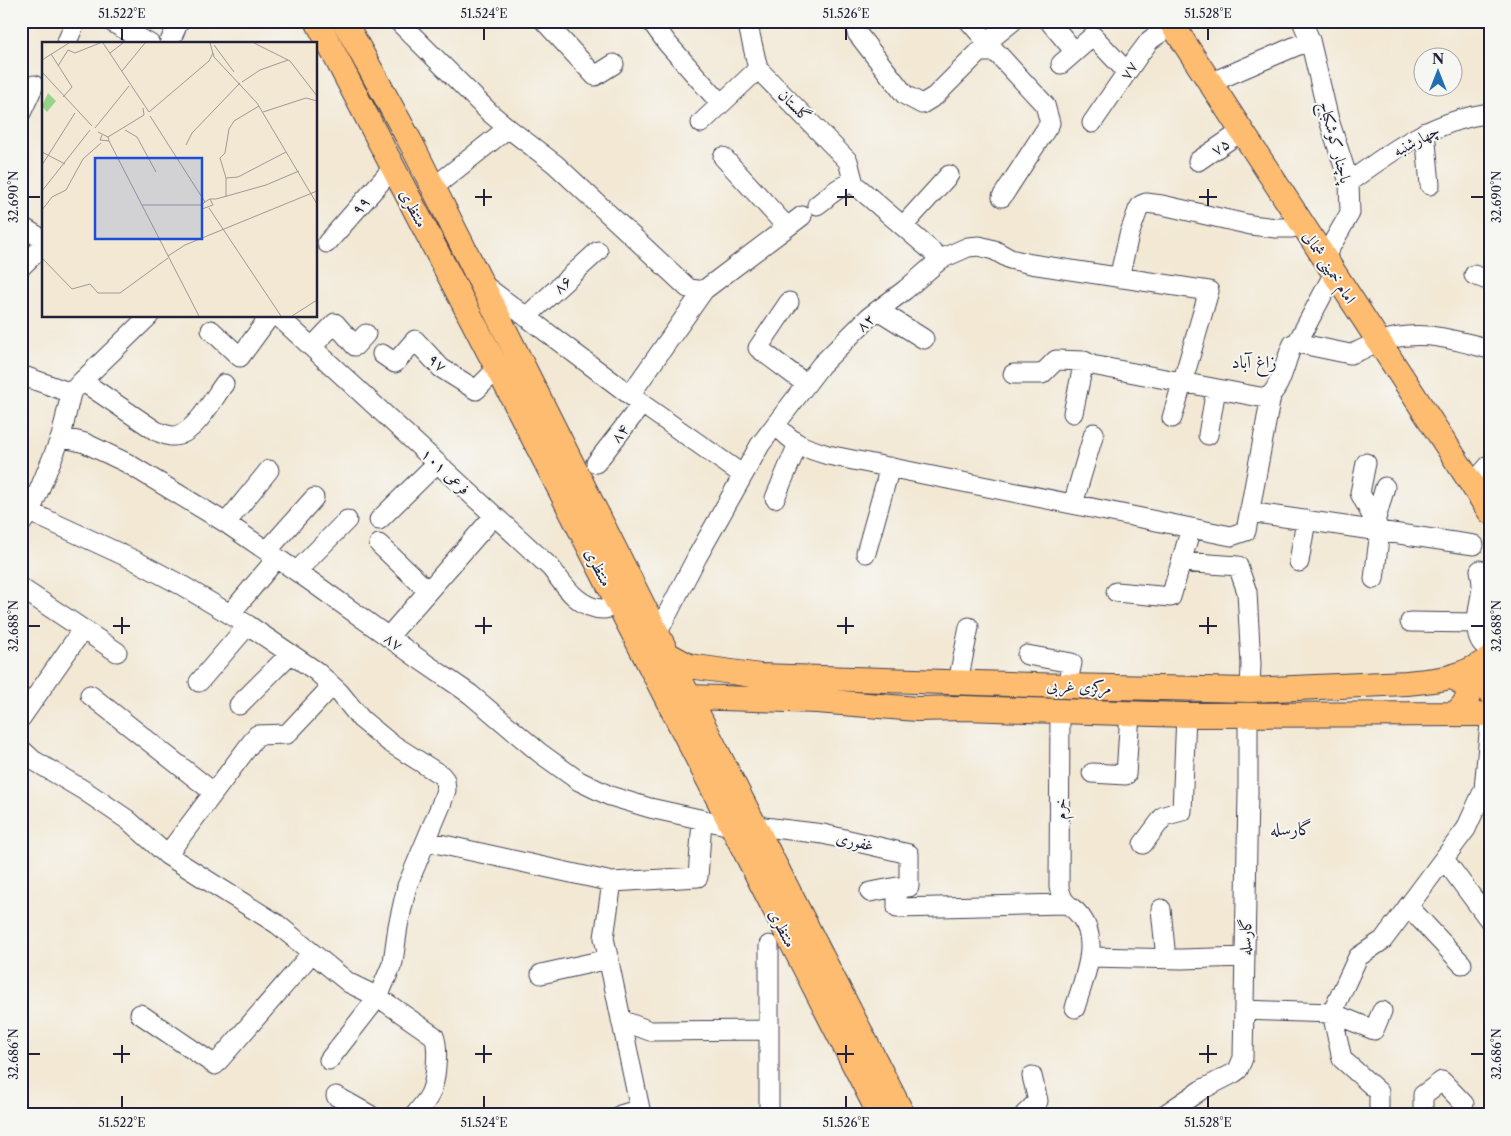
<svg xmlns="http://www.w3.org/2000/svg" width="1511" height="1136" font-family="'Libre Caslon Text',Amiri,serif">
<rect width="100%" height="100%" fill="#f6f6f2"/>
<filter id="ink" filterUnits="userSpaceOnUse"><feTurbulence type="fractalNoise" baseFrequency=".02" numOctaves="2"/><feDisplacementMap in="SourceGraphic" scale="10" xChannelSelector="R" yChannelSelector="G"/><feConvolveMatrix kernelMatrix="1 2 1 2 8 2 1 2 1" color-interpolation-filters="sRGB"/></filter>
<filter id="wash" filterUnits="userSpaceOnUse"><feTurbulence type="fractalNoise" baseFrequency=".0096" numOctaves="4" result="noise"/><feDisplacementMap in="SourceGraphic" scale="20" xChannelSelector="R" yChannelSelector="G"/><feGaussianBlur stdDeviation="1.12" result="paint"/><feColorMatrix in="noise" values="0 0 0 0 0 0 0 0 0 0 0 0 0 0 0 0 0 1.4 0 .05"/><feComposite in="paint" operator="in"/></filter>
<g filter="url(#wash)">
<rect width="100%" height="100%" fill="#f2e8d4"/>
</g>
<g filter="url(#ink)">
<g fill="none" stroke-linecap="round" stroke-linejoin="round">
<g stroke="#414052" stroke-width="21">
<path id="minor" d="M110,21l40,23
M398,21l92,92 18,15 47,36 133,124 8,2h8l98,-74
M544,21l51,55 19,-12
M651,21l16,22 54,61
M747,21l11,48 90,92 6,23
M969,21l27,31
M1049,21l26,31
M1302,21l8,19 19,80 20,62 1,31 -26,45
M857,33l48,62 17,9 13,-8 44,-44h17l49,53 5,18 -48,74
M987,42l26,-21
M66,44l10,-23
M169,44l10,-23
M1061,64l32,-28 34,36
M1210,83l100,-43
M21,113l13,-28
M701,123l57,-54
M1092,123l46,-67 12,-16 22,-15
M1425,132l5,53
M723,157l64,70
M1198,161l44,-30
M1349,182c45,-33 84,-61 141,-69
M434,187l74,-59
M817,205c10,-7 25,-23 37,-21l87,75
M21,226l23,14
M903,226l46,-51
M327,243l66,-75
M21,267l23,-22
M1474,275l16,6
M1119,278l10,-43 9,-25 3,-5 5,-2 16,2 89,20 25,3h15l11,-3
M484,285l158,119 101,71
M789,302l-31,46 48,36
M878,310l46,29
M278,316l273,252c13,17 28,41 52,41 5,0 11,-3 15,-5
M526,317l72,-66
M211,330l29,27 30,-41
M1297,343l37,-70
M312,347l23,-24 20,23 11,-12
M382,354l13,9 20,-23 26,28 35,22 22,-22
M1013,374h29l14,-14 28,1
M21,375l50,18
M82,381l74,50c8,3 15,7 23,4 18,-6 34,-36 45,-51
M630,395l74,-105
M1073,413l11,-52 8,4 173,33c16,-5 20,-39 28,-54l4,-1 53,11c11,-3 19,-9 29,-12 40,-14 71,-3 111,7
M776,425c19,20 26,22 52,30l403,81 15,-5 25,-135
M1208,435l8,-46
M61,437l24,6 42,20 99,60 83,57 110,79 51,35 70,59 39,28 31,15 40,12 81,18
M596,463l46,-59
M1366,463l-6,30 20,38 -6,48
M1472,485l18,-21
M775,498l23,-54
M1073,504l21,-71
M30,512l104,48 49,26 65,39 68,46 23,21 22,27 28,23 52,33 4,5 1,10 -5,15 -34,81 -9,40 -5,36 -15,35 -49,63
M1249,512l225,33
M379,520l58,-57
M1375,522l10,-35
M226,523l43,-53
M21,524l9,-12 31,-75 10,-44 11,-12 67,-65
M379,544l49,47
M267,551l47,-53
M866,553l24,-86
M1182,562l56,4 9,26 4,72 -1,26
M1299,562l7,-42
M1480,570c1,6 2,11 2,16 -1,19 -15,53 8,63
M297,571l50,-51
M21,588l96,64
M1116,592l55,5 20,-69
M230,614l47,-56
M1410,622l66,1
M658,632l39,-75 63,-112 61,-80 48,-48 36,-27 36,-31 27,-12 11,-1 15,4 16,9 21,5 178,27 -37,127
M388,637l106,-121
M1027,655l45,8 -5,23
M199,682l49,-57
M958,682l11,-55
M90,695l123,97
M239,705l51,-51
M1060,712l-1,175c5,22 11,15 22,30 20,26 2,63 -6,91
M21,718l62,-89
M21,749l12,11 52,31 43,29 39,35 110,69 72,59 29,14 56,39c5,12 2,43 -3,56 -3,8 -11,16 -16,23
M1092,773l34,2 4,-62
M756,826l67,8 86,20v33h-12l-27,5
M426,841l186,41 -8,56 36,171 -20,6
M1143,844l21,-28 18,-5 4,-96
M167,855l90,-120 30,-1 45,-48
M1444,859l46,62
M612,882l86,-5 4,-57
M897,887v21l169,-4
M1408,906l54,58
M1161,909l5,50
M1089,957l93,2 63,-2
M541,974l68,-15
M1244,1010l88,3 26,-56 25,-17 83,-111 18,-40 6,-66
M1332,1013l10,46 37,33v23
M1332,1013l42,17 8,-19
M140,1014l75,51 97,-112
M621,1020l29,11 119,-1v-85
M336,1096l34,19
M769,1115v-85
M1024,1115l14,-14 -6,-25
M1164,1115l37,-25 33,-17 4,-3 5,-12 5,-265v-77
M1423,1115v-20l19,-14 22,23"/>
</g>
<g stroke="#414052" stroke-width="26">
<path id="major" d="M317,21l202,389 361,705
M344,21l67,122 278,554 214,418
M1170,21l320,491
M669,655l20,11 71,10 307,10 183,4 156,-7c34,-3 52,-4 82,-23
M1490,658l-3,25 3,9
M1454,677c19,13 18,20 2,36
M689,697l128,4 100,8 47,-1 222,7 304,-1"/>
</g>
<use href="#minor" stroke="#fff" stroke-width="19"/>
<use href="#major" stroke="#fdbc70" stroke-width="24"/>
</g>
</g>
<path fill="none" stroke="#22223b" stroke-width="2" d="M122,28v12M484,28v12M846,28v12M1208,28v12M484,189v17M846,189v17M1208,189v17M28,197h12M475,197h17M837,197h17M1199,197h18M1471,197h13M122,617v17M484,617v17M846,617v17M1208,617v17M28,626h12M113,626h17M475,626h17M837,626h17M1199,626h18M1471,626h13M122,1045v18M484,1045v18M846,1045v18M1208,1045v18M28,1054h12M113,1054h17M475,1054h17M837,1054h17M1199,1054h18M1471,1054h13M122,1096v12M484,1096v12M846,1096v12M1208,1096v12"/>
<g text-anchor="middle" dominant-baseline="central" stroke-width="4" stroke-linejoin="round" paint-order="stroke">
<g font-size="16" fill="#22223b" stroke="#f6f6f2">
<text transform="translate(1128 70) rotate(-58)">۷۷</text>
<text transform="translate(795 105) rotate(45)">گلستان</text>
<text transform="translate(1416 140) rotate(-28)">چهارشنبه</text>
<text transform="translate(1336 142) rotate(75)">پاچنار کوشکباج</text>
<text transform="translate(1220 146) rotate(-33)">۷۵</text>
<text transform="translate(360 205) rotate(-49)">۹۹</text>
<text transform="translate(414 208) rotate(62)">منتظری</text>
<text transform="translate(1330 267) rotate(57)">امام خمینی شمالی</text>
<text transform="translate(562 284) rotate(-43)">۸۶</text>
<text transform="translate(865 322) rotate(-43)">۸۲</text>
<text transform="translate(438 362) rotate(42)">۹۷</text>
<text transform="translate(619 433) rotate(-52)">۸۴</text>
<text transform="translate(446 471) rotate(43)">فرعی ۱۰۱</text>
<text transform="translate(599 567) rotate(63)">منتظری</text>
<text transform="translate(394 641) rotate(36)">۸۷</text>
<text transform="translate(1079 686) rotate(2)">مرکزی غربی</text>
<text transform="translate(1060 809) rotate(-90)">خرم</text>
<text transform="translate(855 841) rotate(13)">غفوری</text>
<text transform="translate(783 928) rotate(63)">منتظری</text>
<text transform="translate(1245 937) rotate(-89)">گارسله</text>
</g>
<g font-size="18" fill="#22223b" stroke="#f6f6f2">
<text x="1254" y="362">زاغ آباد</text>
<text x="1291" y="829">گارسله</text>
</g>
</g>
<g transform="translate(42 42)">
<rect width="275" height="275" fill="#f2e8d4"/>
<path d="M6,51l8,8 -9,11 -5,-6z" fill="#97d489"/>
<path fill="none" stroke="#9f9997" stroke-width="1" d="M61,1l46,69 60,-51 4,-8M168,1l4,14 43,46 60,101M212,1l36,18 27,35M172,3l20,27M68,11l13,-10M9,12l21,33 -9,10M0,18l27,-17M16,24l10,-16 7,3 25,-10M80,29l23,-28M0,30l50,54M200,40l18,-12 28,-10M221,70l43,-14 11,3M108,74l55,86M53,86l34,-42M83,88l12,7 19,35M56,90l10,5 1,4 -9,-1 2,-5M66,95l36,-22 -1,-7M67,99l90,175M144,103l6,-12 48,-50M0,110l23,12M0,123l33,-52M184,136l12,-1 48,-25M0,149l48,-61M184,155v-19l-6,-20 5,-5 4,-24 5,-8 25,-15M168,157l3,6 -11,4 -1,-4 7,-5 2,-1h6l11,-3 39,-11 33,-14M100,163h59M167,166l72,108M0,168l10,-13 14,-7 17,-31 18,-16M126,214l17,-11 132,-54M0,216l30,31 18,-5 8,9h22l48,-35M250,274l25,-16"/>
<path fill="#1d4ed8" fill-opacity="0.15" stroke="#1d4ed8" stroke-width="2.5" d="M53,116h107v81h-107z"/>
<rect width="275" height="275" fill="none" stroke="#22223b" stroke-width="2.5"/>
</g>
<rect width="1511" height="1136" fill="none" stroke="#f6f6f2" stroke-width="55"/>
<g transform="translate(1438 72)"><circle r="24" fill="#f6f6f2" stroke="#a1a1a9"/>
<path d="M0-4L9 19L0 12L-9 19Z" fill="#1f6fb2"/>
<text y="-8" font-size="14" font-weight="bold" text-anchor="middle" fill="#22223b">N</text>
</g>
<rect x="28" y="28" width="1456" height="1080" fill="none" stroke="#22223b" stroke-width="2"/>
<g font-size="12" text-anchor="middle" fill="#22223b">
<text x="122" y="18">51.522°E</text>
<text x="484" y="18">51.524°E</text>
<text x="846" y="18">51.526°E</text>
<text x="1208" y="18">51.528°E</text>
<text transform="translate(14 197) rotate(-90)" y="4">32.690°N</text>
<text transform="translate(1497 197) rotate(-90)" y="4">32.690°N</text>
<text transform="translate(14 626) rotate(-90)" y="4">32.688°N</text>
<text transform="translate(1497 626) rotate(-90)" y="4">32.688°N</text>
<text transform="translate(14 1054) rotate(-90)" y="4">32.686°N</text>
<text transform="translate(1497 1054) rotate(-90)" y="4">32.686°N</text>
<text x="122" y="1127">51.522°E</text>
<text x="484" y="1127">51.524°E</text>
<text x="846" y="1127">51.526°E</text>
<text x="1208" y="1127">51.528°E</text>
</g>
</svg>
